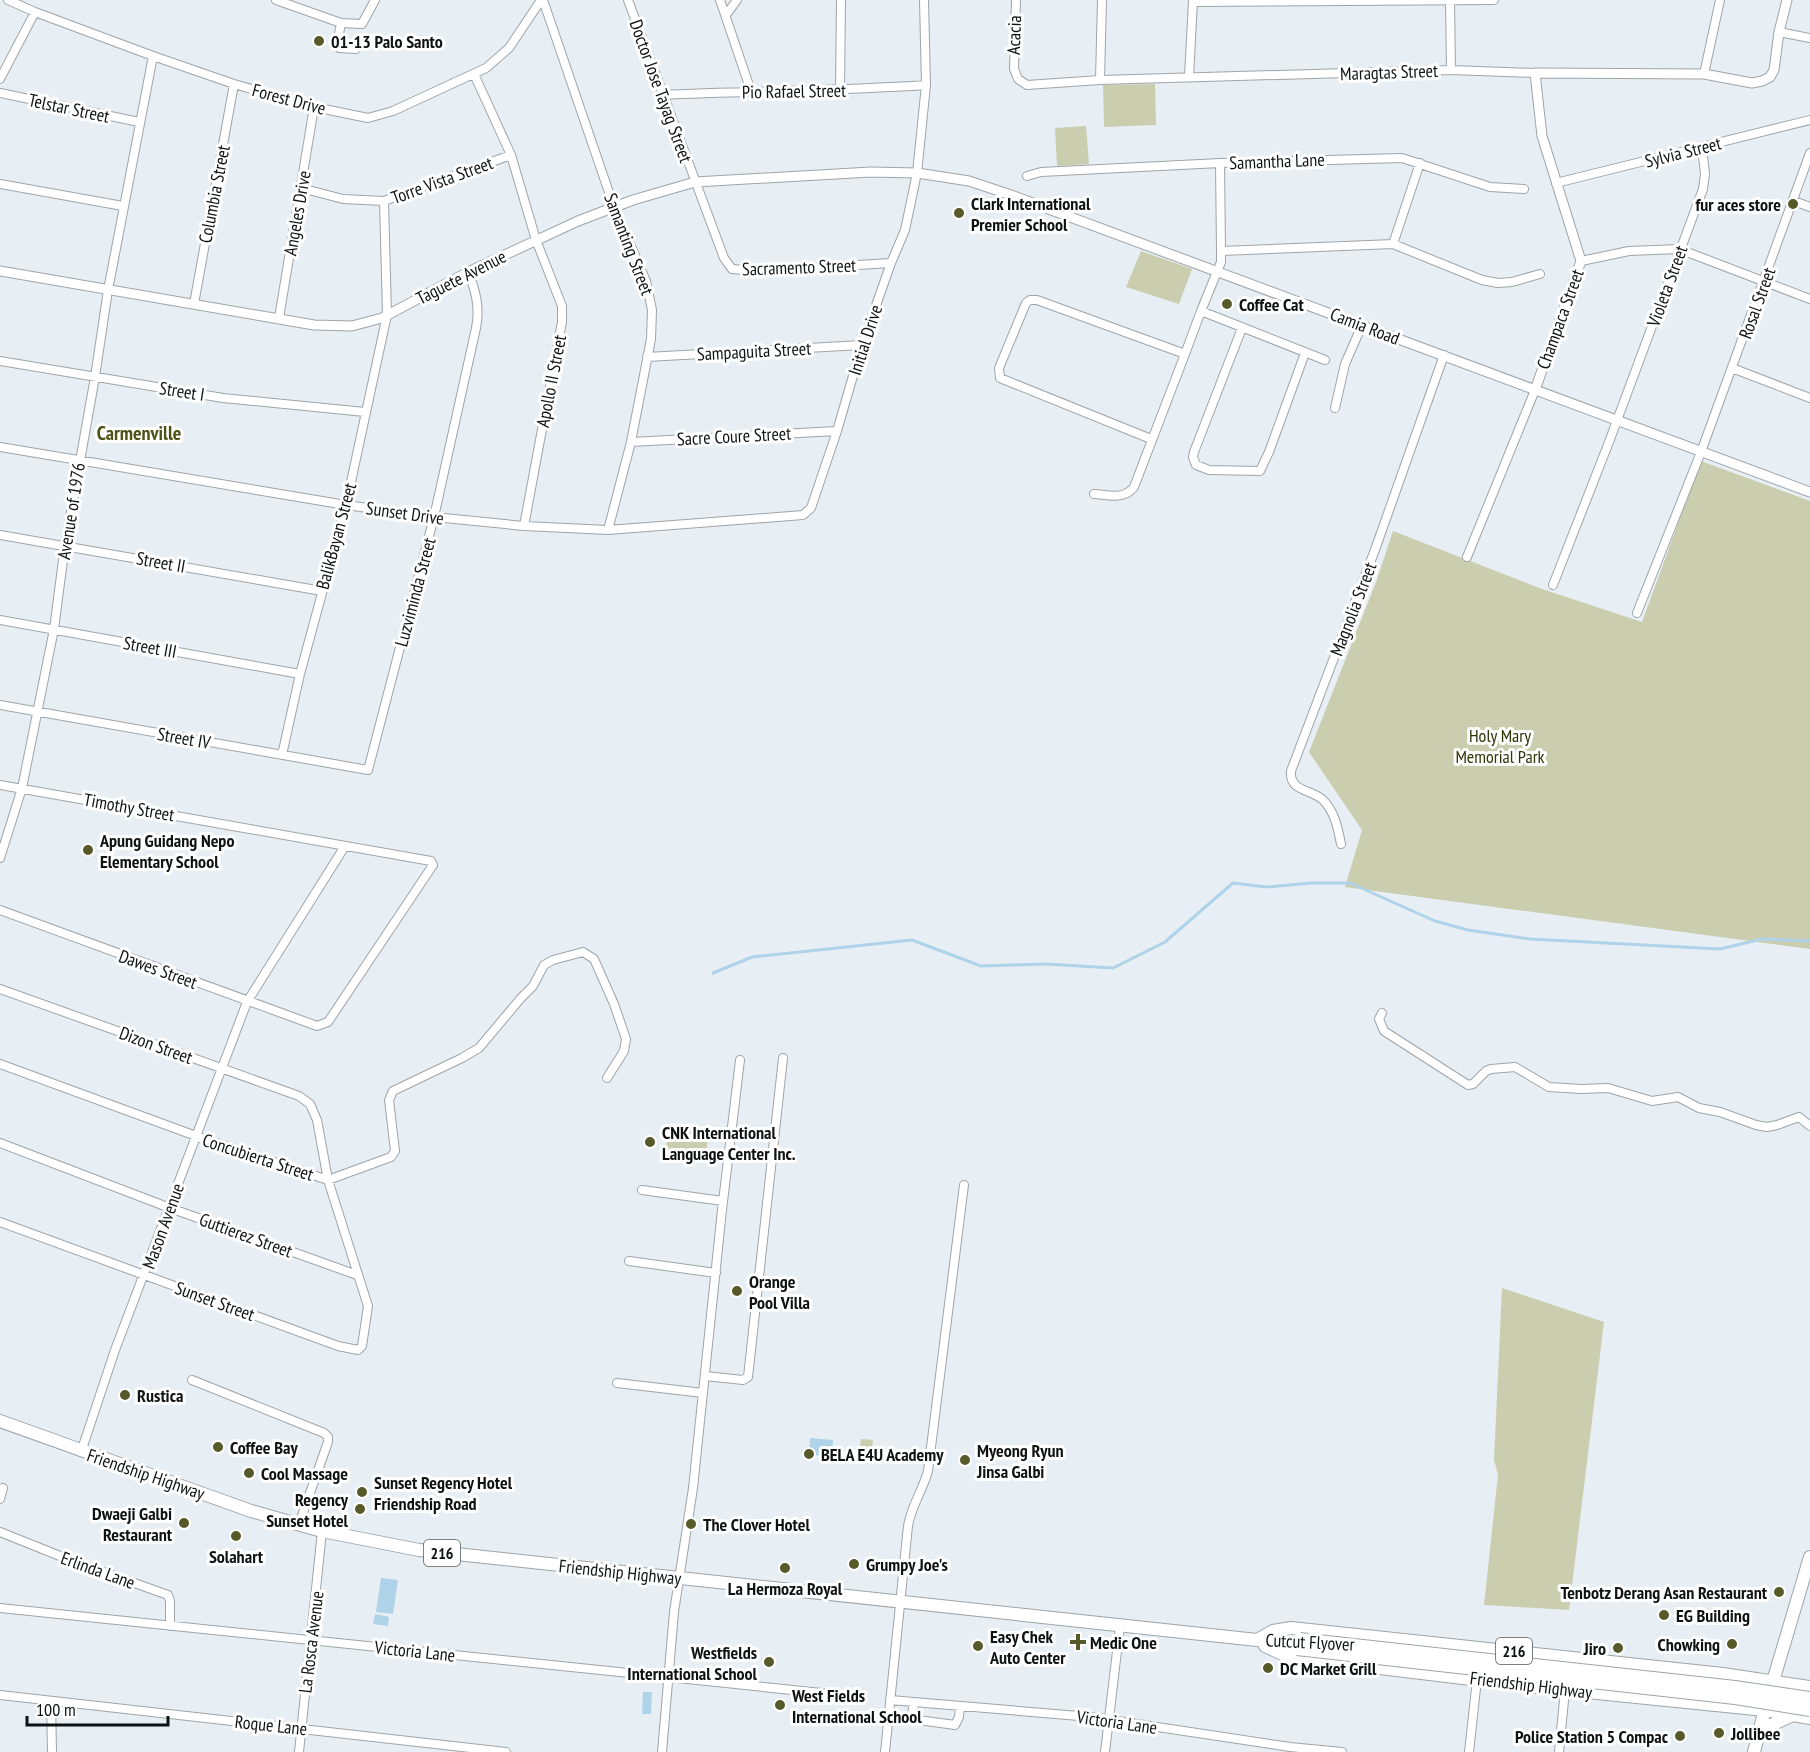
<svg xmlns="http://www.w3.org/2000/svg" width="1810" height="1752" font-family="'PT Sans Narrow',sans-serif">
<rect width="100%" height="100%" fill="#e7eff4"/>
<path fill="#caceae" d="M1155,84l1,41 -52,2 -1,-42z
M1086,126l3,38 -32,2 -2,-38z
M1141,251l51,18 -13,35 -53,-17z
M1701,461l109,40v448l-465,-62 17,-57 -53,-78 67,-170 17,-51 149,58 100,33z
M669,1126l40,5 -4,28 -40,-5z
M1502,1288l102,34 -35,288 -85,-5 14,-130 -4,-15z
M861,1439l12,1 -3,24 -12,-1z"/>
<path fill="#afd3e9" d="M810,1438l23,2 -1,16 -23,-1z
M381,1578l17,2 -5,34 -17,-2z
M375,1614l14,3 -1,9 -15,-2z
M643,1692h9l-1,22h-9z"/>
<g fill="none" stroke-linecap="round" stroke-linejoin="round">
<path stroke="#afd3e9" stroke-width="3" d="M713,973l39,-16 160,-17 69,26 65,-2 67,4 52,-26 68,-59 33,4 46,-4h38l85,38 33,9 62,9 190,10 42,-10 48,2"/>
<g stroke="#9da5aa" stroke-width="10">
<path id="minor" d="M8,0l27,12 118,44 81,28 80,23 54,11 25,-7 93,-43 23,-20 32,-48
M276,0l65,23 21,1 13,-24
M543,0l71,207 32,74 6,29 -1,29 -20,103 -23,88
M628,0l96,258 8,11 24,2 135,-8
M720,0l31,91
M1016,0l-2,69 4,10 9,6 73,-5 351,-10 84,3
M1450,0l1,70
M1193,2l301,-2
M726,15l11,-15
M341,23l-4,21 2,4 17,1
M1779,32l31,6
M474,74l37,81 25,85 26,66v16l-38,204
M1704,74l16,-74
M1189,77l4,-77
M0,79l35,-67
M1100,80l2,-80
M840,91l1,-91
M0,93l139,29
M662,95c88,-4 176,-4 264,-10
M1220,163l1,88 172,-7 89,36 16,3 14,-1 28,-8
M1027,176l14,-4 179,-9 182,-5 88,29 34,2
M1556,183l254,-63
M0,184l123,22
M301,188l42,11 41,2 127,-46
M1794,201l16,6
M1393,244l27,-81
M1581,261l48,-10 50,-2 131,50
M194,304l40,-220
M1201,311l20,-49v-11
M279,318l35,-211
M1242,328l-48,124 -1,5 3,8 13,5 51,1 9,-19 36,-99
M1185,354l16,-43 124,49
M647,357l215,-12
M0,361l223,37 142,14
M1732,368l78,30
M1335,408l10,-44 17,-39
M631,442l206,-11
M0,447l346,58 88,12 90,9 84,4 195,-15 8,-7 26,-77 25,-86 29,-82 14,-33 12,-57 9,-88 -2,-85
M1094,494c15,1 30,6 40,-7l51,-133 -148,-54h-7l-4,3 -27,65 1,10 151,61
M0,535l322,56
M1467,557l68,-167
M1553,585l56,-143 94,-253 2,-15 -3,-26
M1637,613l64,-161 109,-299
M0,620l300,54
M0,705l368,65 66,-253 42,-189c4,-20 0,-37 -8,-56
M282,755l18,-81 46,-169 41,-190 -3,-114
M0,785l431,76 2,4 -105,157 -11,4 -317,-116
M1341,844c-3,-15 -6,-32 -18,-44 -11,-11 -34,-8 -32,-29l85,-224 68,-192
M0,858l22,-70 32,-159 11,-84 30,-168 13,-87 45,-234
M0,989l299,107 11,8 7,16 11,60 40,126 -6,40 -4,4 -20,-4 -338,-124
M1382,1013l-3,6 5,12 84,54 5,-1 13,-13 5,-2 24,-2 34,20 32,2 27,-1 44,13 26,-4 21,11 21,4 36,13 11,2 10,-2 22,-8 11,9
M0,1064l196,72 132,44 63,-23 4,-6 -6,-51 4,-9 69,-33 17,-10 42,-50 12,-12 11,-21 9,-5 30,-8 11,7 20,45 12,35 -2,12 -17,27
M0,1143l170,65 187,67
M642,1190l81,11
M629,1261l87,12
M705,1376l38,4 5,-3 35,-319
M192,1380l132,53 4,4v5l-29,82
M617,1383l86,10
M81,1452l34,-102 132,-348 98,-156
M0,1499l3,-11
M0,1532l70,28 98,35 2,6v25
M0,1608l831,86
M0,1695l506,57
M890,1700l201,17 199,30 52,5
M51,1701l1,51
M888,1719h23l3,-16
M911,1719l44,6 4,-8 1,-10
M299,1752l23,-221
M662,1752l12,-140 19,-124 29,-278 18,-150
M885,1752l23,-226c3,-20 15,-36 20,-55l36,-286
M1105,1752l15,-126
M1469,1752l8,-73
M1559,1752l6,-62"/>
</g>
<g stroke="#9da5aa" stroke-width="11">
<path id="tertiary" d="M0,271l314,54 38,1 30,-8 86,-46 110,-51 55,-21 62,-18 176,-10 46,1 52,8 42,14 799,297
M1535,390l46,-129 -39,-125 -7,-63 169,1 48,9 10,-2 8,-4 4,-7 5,-38 8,-32"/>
</g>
<g stroke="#9da5aa" stroke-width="14">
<path id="primary" d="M0,1421l251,90 71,20 97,19 838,90 40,9
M1257,1640l16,-9 18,-3 432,46 87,13
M1265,1646l24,11 239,29 237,24 45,8
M1771,1688l39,-131
M1760,1730l33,-15
M1754,1752l12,-47"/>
</g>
<use href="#minor" stroke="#fff" stroke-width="8"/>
<use href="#tertiary" stroke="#fff" stroke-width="9"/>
<use href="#primary" stroke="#fff" stroke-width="12"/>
<g stroke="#9da5aa" stroke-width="14" stroke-linecap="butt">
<path id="primary-bridge" d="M1300,1639l435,48 75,11
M1297,1649l438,49 75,12"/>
</g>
<use href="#primary-bridge" stroke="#fff" stroke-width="12"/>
</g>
<g fill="#565a28" stroke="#fff" stroke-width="2">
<circle cx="319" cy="41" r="6"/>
<circle cx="1793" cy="204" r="6"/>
<circle cx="959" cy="213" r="6"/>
<circle cx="1227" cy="304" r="6"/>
<circle cx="88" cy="850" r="6"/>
<circle cx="650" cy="1142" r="6"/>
<circle cx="737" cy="1291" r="6"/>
<circle cx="125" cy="1395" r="6"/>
<circle cx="218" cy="1447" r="6"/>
<circle cx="809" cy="1454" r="6"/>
<circle cx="965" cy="1460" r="6"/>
<circle cx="249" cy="1473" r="6"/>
<circle cx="362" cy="1492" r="6"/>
<circle cx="360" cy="1509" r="6"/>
<circle cx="184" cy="1523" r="6"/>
<circle cx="691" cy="1524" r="6"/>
<circle cx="236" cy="1536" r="6"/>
<circle cx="854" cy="1564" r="6"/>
<circle cx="785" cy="1568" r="6"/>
<circle cx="1779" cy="1592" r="6"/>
<circle cx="1664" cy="1615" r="6"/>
<path d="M1075 1633h6v6h6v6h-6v6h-6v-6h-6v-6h6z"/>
<circle cx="1732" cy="1644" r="6"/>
<circle cx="978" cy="1646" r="6"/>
<circle cx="1618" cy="1648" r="6"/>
<circle cx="769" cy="1662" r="6"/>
<circle cx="1268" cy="1668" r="6"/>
<circle cx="780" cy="1705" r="6"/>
<circle cx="1719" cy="1733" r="6"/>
<circle cx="1680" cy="1736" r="6"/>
</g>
<g text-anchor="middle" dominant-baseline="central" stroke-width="6" stroke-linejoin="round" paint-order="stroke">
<g fill="#fff" stroke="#57595a" stroke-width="1.5">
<rect x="424" y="1540" width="36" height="26" rx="4.5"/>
<rect x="1496" y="1638" width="36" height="26" rx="4.5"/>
</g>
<g font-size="16" font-weight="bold" fill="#0f1213">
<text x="442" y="1553">216</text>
<text x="1514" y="1651">216</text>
</g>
<g font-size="18" fill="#0f1213" stroke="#fff">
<text transform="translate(1014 35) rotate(-88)">Acacia</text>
<text transform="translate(1389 72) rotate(-2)">Maragtas Street</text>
<text transform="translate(661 91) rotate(70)">Doctor Jose Tayag Street</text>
<text transform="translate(794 91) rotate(-1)">Pio Rafael Street</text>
<text transform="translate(289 99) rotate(15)">Forest Drive</text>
<text transform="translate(69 108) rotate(12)">Telstar Street</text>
<text transform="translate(1683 152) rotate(-14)">Sylvia Street</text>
<text transform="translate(1277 161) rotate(-2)">Samantha Lane</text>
<text transform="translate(442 180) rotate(-20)">Torre Vista Street</text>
<text transform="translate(214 194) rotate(-79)">Columbia Street</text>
<text transform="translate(297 213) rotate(-80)">Angeles Drive</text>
<text transform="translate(629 244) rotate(69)">Samanting Street</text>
<text transform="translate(799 267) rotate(-2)">Sacramento Street</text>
<text transform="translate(461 277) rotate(-27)">Taguete Avenue</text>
<text transform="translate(1667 286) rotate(-70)">Violeta Street</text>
<text transform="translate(1757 303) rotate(-70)">Rosal Street</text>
<text transform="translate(1560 319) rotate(-70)">Champaca Street</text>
<text transform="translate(1365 326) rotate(21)">Camia Road</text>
<text transform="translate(865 340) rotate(-72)">Initial Drive</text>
<text transform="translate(754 351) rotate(-3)">Sampaguita Street</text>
<text transform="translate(551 381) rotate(-79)">Apollo II Street</text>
<text transform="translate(182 391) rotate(9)">Street I</text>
<text transform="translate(734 436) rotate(-3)">Sacre Coure Street</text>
<text transform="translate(71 511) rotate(-81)">Avenue of 1976</text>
<text transform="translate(405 513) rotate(8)">Sunset Drive</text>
<text transform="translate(336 536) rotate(-75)">BalikBayan Street</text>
<text transform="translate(161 562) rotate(10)">Street II</text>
<text transform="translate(415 592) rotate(-75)">Luzviminda Street</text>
<text transform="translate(1353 609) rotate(-69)">Magnolia Street</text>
<text transform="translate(150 647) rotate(10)">Street III</text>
<text transform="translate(184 738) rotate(10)">Street IV</text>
<text transform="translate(129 807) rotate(10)">Timothy Street</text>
<text transform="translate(158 969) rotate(20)">Dawes Street</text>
<text transform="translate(156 1045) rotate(20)">Dizon Street</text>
<text transform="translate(258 1157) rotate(18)">Concubierta Street</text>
<text transform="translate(163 1226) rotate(-70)">Mason Avenue</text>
<text transform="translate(246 1235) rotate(20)">Guttierez Street</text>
<text transform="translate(215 1301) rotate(20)">Sunset Street</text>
<text transform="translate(146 1474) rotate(19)">Friendship Highway</text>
<text transform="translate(98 1570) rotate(20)">Erlinda Lane</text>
<text transform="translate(620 1572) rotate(6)">Friendship Highway</text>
<text transform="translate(311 1642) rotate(-83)">La Rosca Avenue</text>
<text transform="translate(1310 1642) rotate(3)">Cutcut Flyover</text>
<text transform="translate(415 1651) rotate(6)">Victoria Lane</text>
<text transform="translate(1531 1685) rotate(7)">Friendship Highway</text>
<text transform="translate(1117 1722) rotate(8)">Victoria Lane</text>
<text transform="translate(271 1725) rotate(6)">Roque Lane</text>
</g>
<g font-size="18" font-weight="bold" fill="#0f1213" stroke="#fff" text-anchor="start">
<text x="331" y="41">01-13 Palo Santo</text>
<text x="971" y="203">Clark International<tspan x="971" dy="21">Premier School</tspan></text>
<text x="1781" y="204" text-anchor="end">fur aces store</text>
<text x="1239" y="304">Coffee Cat</text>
<text x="100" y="840">Apung Guidang Nepo<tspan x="100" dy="21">Elementary School</tspan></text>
<text x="662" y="1132">CNK International<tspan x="662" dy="21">Language Center Inc.</tspan></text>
<text x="749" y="1281">Orange<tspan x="749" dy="21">Pool Villa</tspan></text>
<text x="137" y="1395">Rustica</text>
<text x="230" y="1447">Coffee Bay</text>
<text x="977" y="1450">Myeong Ryun<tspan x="977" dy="21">Jinsa Galbi</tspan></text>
<text x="821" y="1454">BELA E4U Academy</text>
<text x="261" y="1473">Cool Massage</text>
<text x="374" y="1482">Sunset Regency Hotel<tspan x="374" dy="21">Friendship Road</tspan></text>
<text x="348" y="1499" text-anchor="end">Regency<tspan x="348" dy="21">Sunset Hotel</tspan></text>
<text x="172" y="1513" text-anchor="end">Dwaeji Galbi<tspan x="172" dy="21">Restaurant</tspan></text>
<text x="703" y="1524">The Clover Hotel</text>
<text x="236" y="1556" text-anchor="middle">Solahart</text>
<text x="866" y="1564">Grumpy Joe's</text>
<text x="785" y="1588" text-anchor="middle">La Hermoza Royal</text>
<text x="1767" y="1592" text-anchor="end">Tenbotz Derang Asan Restaurant</text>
<text x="1676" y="1615">EG Building</text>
<text x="990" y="1636">Easy Chek<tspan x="990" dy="21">Auto Center</tspan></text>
<text x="1090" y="1642">Medic One</text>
<text x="1720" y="1644" text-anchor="end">Chowking</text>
<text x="1606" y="1648" text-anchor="end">Jiro</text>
<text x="757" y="1652" text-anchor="end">Westfields<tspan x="757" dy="21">International School</tspan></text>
<text x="1280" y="1668">DC Market Grill</text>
<text x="792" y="1695">West Fields<tspan x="792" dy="21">International School</tspan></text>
<text x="1731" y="1733">Jollibee</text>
<text x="1668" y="1736" text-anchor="end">Police Station 5 Compac</text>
</g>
<g font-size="18" fill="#313407" stroke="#fff">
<text x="1500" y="735">Holy Mary<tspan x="1500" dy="21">Memorial Park</tspan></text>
</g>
<g font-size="20" font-weight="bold" fill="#4d5217" stroke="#fff">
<text x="139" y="433">Carmenville</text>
</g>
</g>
<path d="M27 1716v9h141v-9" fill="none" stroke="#0f1213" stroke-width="3"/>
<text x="36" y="1716" font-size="18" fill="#0f1213" stroke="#ffffff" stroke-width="4.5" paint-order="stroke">100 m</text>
</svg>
